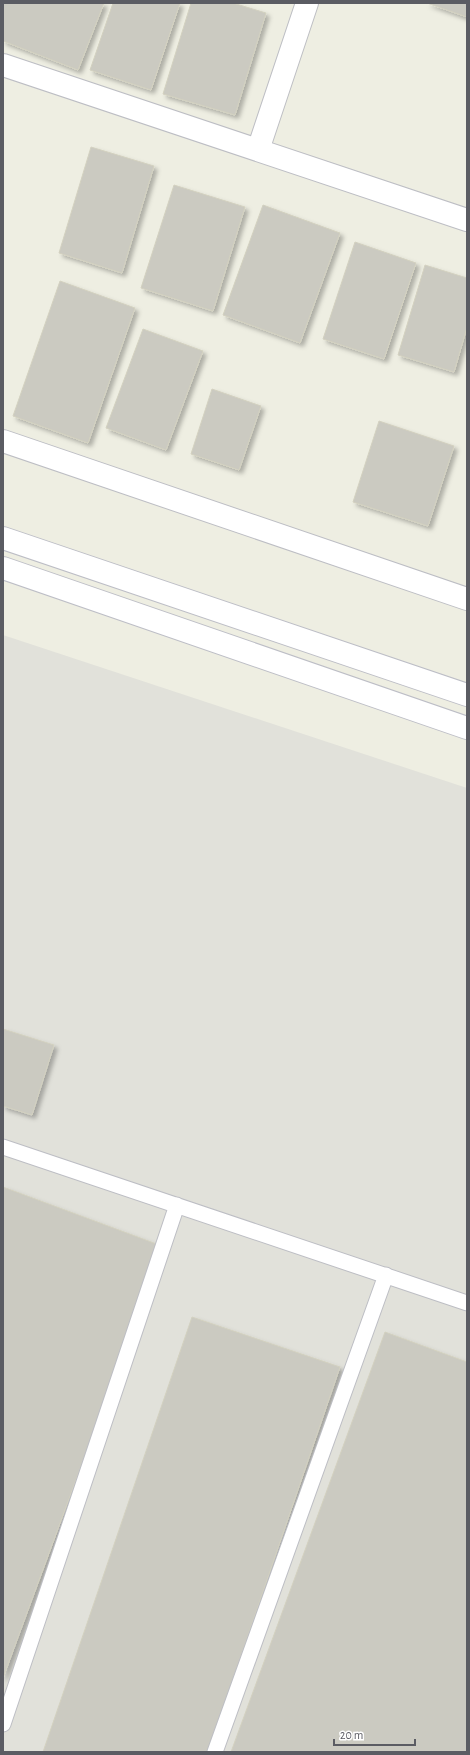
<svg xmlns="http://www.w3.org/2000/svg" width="470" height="1755" font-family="'Alegreya Sans',sans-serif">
<defs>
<filter id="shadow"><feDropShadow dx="3.5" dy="3.5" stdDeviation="2" flood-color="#0004"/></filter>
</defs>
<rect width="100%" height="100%" fill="#eeeee2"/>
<path fill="#e1e1da" d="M3,635l464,153v964h-464z"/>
<path fill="#cbcac1" stroke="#d3d1c0" filter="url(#shadow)" d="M3,3h101l-26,67 -75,-29z
M113,3h67l-29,87 -61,-20z
M191,3h42l33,10 -31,102 -72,-21z
M427,3h40v14z
M91,147l63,19 -32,107 -63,-20z
M174,185l71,22 -32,104 -72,-23z
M263,205l77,28 -40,110 -77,-28z
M355,242l61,21 -32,96 -61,-20z
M425,265l42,13v49l-13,45 -56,-17z
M60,281l75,27 -47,135 -75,-27z
M143,329l60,22 -37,99 -60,-22z
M212,389l49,17 -22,64 -48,-16z
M379,421l75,25 -26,80 -75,-24z
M3,1029l51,16 -22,70 -29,-9z
M3,1187l159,59 -159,432z
M192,1317l148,50 -132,385h-165z
M385,1332l82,30v390h-236z"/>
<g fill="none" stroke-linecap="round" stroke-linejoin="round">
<g stroke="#bdbec4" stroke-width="17">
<path id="lane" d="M3,1147l464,156
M3,1724l174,-519
M215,1752l171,-477"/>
</g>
<g stroke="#bdbec4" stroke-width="24">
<path id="street" d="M3,65l464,155
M258,150l49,-147
M3,441l464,158"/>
</g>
<g stroke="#bdbec6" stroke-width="24">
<path id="secondary" d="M3,538l464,157
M3,568l464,160"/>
</g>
<use href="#lane" stroke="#fff" stroke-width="15"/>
<use href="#street" stroke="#fff" stroke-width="22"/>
<use href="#secondary" stroke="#fff" stroke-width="22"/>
</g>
<rect width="470" height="1755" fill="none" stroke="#5b5c63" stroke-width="8"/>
<path d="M334 1739v6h81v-6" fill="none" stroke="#5b5c63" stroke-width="2"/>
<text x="340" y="1739" font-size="12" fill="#5b5c63" stroke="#ffffff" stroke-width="3" paint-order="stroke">20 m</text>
</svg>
